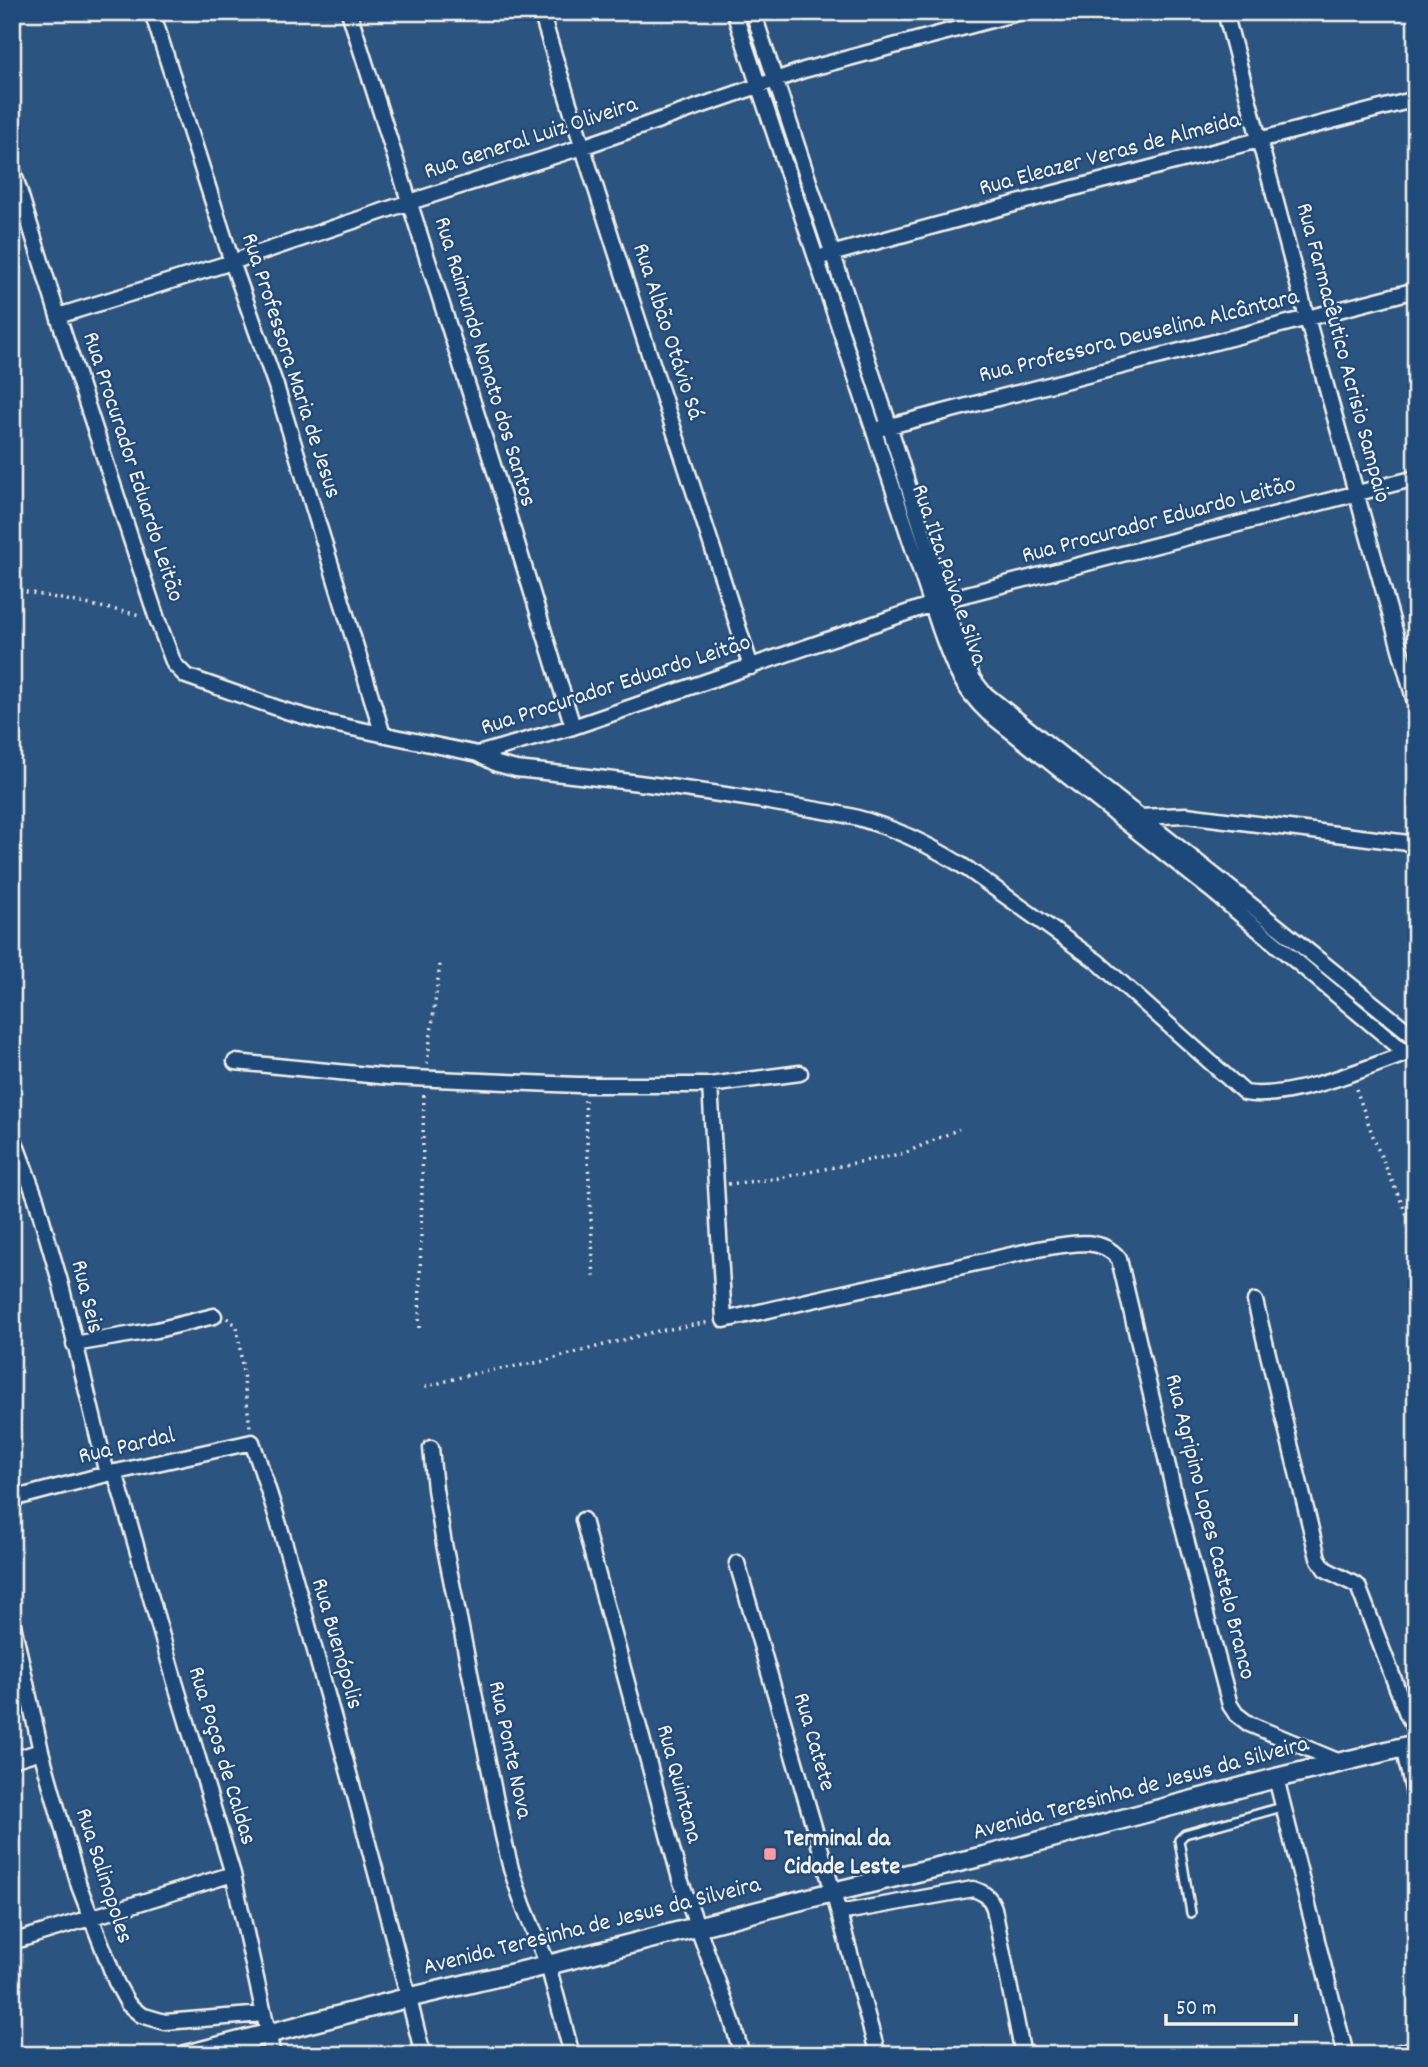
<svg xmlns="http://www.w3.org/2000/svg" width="1428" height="2067" font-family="Dekko,sans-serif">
<rect width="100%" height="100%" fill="#2c5481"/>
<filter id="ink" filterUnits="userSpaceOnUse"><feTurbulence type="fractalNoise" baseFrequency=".0143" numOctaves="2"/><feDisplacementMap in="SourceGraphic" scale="14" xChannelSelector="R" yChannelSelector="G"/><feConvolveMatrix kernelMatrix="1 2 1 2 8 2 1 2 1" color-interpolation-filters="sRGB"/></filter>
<g filter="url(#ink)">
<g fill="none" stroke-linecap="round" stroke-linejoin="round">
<g stroke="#f4f1e8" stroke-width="12">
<path id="service" d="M1191,1913l-12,-73 6,-6 97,-27"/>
</g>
<g stroke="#f4f1e8" stroke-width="19">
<path id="minor" d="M152,12l80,250 44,124 107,349
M349,12l149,469 75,246
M541,12c66,220 140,436 210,655
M734,12l206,617c12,34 21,59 48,84l223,177 195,163
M753,12l136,413 69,219 15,35 11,14 46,37 185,146 201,162
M1225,12l82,306 109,388
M12,167l46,149 99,303 17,45 12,12 100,35 42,12 150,31 95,-27 371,-127 472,-122
M824,256l227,-62 365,-95
M58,316l174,-54 178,-60 172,-55 222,-77 217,-58
M882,428l534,-138
M478,754l19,10 19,5c87,9 173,19 259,34 33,6 68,9 99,20 34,11 66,28 95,47l129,92 147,131c45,8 126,-27 171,-43
M1139,817l47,-2 230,29
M235,1062l154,15 189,8h132l90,-12
M710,1085l14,235 314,-71c27,-4 62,-15 81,10l59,250 52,196 6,9 13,10 91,38
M12,1134l24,65 25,86 46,189
M1255,1301l63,257 7,11 33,17 49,128 9,16
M74,1344l83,-14 57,-14
M431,1448l4,41 9,55 59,292 8,33 13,38 24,58 24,90
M115,1472l60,210 58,192 40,181
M12,1499l95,-25 145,-32c29,82 51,165 74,249 34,121 67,242 97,364
M583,1520l97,359 51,139 11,37
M737,1563l96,329 45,163
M12,1620l29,131 38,135 37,96 12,22 13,11 24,7 99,-8
M1403,1747l13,56
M12,1760l29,-9
M1276,1778l70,277
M839,1913l134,-24c12,4 17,8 21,19l29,147
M12,1942l221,-68
M1390,2055l26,-7"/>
</g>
<g stroke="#f4f1e8" stroke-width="23">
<path id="tertiary" d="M186,2055l217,-56 145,-34 285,-73 151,-36 292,-78 140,-34"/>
</g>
<path stroke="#f4f1e8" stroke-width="3.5" stroke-dasharray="2 5" stroke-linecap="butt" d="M12,589l128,26
M427,1064l13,-100
M1356,1089l21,58 39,88
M585,1100l9,180
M728,1184l46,-5 131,-26 54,-24
M227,1318l10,8 13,101
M419,1328l5,-236
M425,1387l47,-13 68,-12 113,-30 57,-10"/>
<use href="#service" stroke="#1f4a7a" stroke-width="7"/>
<use href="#minor" stroke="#1f4a7a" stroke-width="14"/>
<use href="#tertiary" stroke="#1f4a7a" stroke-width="18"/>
</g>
</g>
<rect fill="#ff9aa2" stroke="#1f4a7a" stroke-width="2.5" x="763" y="1847" width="14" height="14" rx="3.5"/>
<g text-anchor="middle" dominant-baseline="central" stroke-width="5" stroke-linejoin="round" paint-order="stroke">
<g font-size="24" fill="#f4f1e8" stroke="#1f4a7a">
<text transform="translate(531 139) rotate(-18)">Rua General Luiz Oliveira</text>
<text transform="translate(1110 155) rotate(-15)">Rua Eleazer Veras de Almeida</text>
<text transform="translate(667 332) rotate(72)">Rua Albão Otávio Sá</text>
<text transform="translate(1139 337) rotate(-14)">Rua Professora Deuselina Alcântara</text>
<text transform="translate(1342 353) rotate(75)">Rua Farmacêutico Acrisio Sampaio</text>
<text transform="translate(484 362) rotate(73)">Rua Raimundo Nonato dos Santos</text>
<text transform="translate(290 366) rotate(72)">Rua Professora Maria de Jesus</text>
<text transform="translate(132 467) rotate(72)">Rua Procurador Eduardo Leitão</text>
<text transform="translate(1159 521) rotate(-15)">Rua Procurador Eduardo Leitão</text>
<text transform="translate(948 575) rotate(71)">Rua Ilza Paiva e Silva</text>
<text transform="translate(616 686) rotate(-18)">Rua Procurador Eduardo Leitão</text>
<text transform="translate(86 1297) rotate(76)">Rua Seis</text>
<text transform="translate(127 1447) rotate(-13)">Rua Pardal</text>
<text transform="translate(1209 1527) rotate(76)">Rua Agripino Lopes Castelo Branco</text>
<text transform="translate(336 1644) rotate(74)">Rua Buenópolis</text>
<text transform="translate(813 1742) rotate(74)">Rua Catete</text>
<text transform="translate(509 1750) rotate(78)">Rua Ponte Nova</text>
<text transform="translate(221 1756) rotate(73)">Rua Poços de Caldas</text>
<text transform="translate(678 1784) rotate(75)">Rua Quintana</text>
<text transform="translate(1141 1789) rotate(-15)">Avenida Teresinha de Jesus da Silveira</text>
<text transform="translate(103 1876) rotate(72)">Rua Salinopoles</text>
<text transform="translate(592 1927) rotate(-14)">Avenida Teresinha de Jesus da Silveira</text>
</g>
<g font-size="24" font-weight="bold" fill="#f4f1e8" stroke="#1f4a7a" text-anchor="start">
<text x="784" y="1840">Terminal da<tspan x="784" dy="28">Cidade Leste</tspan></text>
</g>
</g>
<rect width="1428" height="2067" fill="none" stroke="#1f4a7a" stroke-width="42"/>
<rect x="21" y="21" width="1386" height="2025" fill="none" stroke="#f4f1e8" stroke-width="2.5" filter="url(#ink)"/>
<path d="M1166 2014v10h130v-10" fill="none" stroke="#f4f1e8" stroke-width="3.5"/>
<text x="1176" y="2014" font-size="21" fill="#f4f1e8" stroke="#1f4a7a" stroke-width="5" paint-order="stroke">50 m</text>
</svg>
